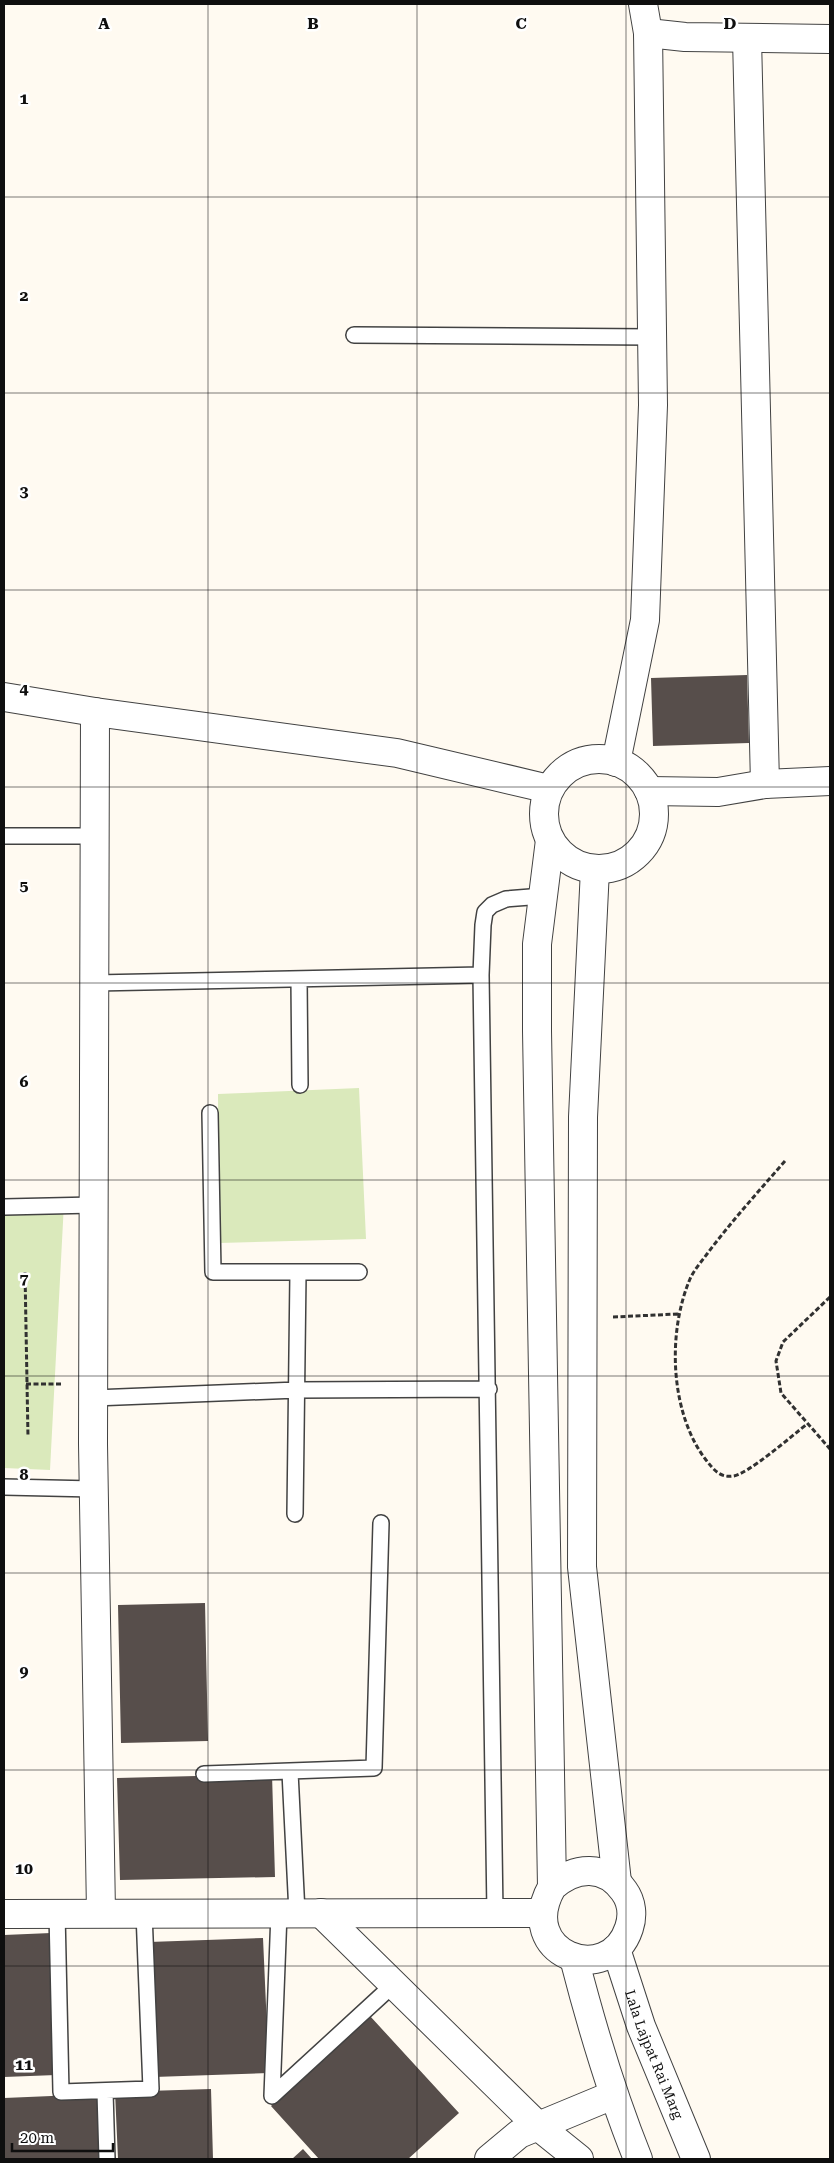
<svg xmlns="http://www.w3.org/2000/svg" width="834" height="2163" font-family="'Roboto Serif',serif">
<rect width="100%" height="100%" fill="#fffaf1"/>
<path fill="#dae9bb" d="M359,1088l7,151 -147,4 -1,-149z
M64,1203l-14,267 -46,-2v-263z"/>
<path fill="#574e4b" d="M747,675l2,68 -96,3 -2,-68z
M205,1603l3,138 -87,2 -3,-138z
M272,1774l3,103 -155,3 -3,-102z
M51,1933l5,142 -52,2v-142z
M263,1938l6,135 -115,4 -5,-135z
M370,2016l89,97 -51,46h-89l-48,-53z
M211,2089l2,70h-95l-3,-67z
M99,2094l3,65h-98v-61z
M303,2149l9,10h-20z"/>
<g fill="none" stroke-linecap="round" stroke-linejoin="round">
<g stroke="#424242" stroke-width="18">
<path id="lane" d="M354,335l298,2
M4,836h91
M299,979l1,106
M95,983l386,-8
M210,1113l3,159h146
M4,1207l90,-2
M94,1398l203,-8 192,-1
M4,1487l90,2
M295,1514l3,-241
M290,1772l7,141
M204,1774l170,-6 7,-245
M57,1913l4,179 90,-3 -7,-176
M495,1913l-14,-938 2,-50 2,-13 7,-7 14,-6 37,-3
M105,2092l2,67
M272,2096l7,-183
M272,2096l122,-112"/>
</g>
<g stroke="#424242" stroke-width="30">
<g id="street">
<path d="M648,33l37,4 145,2"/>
<path d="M747,38l18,746"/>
<path d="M4,697l91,15 302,41 152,36"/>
<path d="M95,712l-2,732 8,468"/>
<circle cx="599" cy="814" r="55"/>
<path d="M616,762l29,-142 8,-215 -5,-372 -5,-29"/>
<path d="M649,791l69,1 47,-8 65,-3"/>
<path d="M550,840l-13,104v87l15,856c-38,67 57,102 77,41 4,-12 3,-26 -5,-37 -19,-27 -49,-25 -72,-4"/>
<path d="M595,869l-12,248 -1,450 35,315"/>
<path d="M321,1913l217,213 41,33"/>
<path d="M4,1914l538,-1"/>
<path id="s1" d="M616,1949l25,77 55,133"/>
<path d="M574,1958c18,70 37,134 64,201"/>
<path d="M489,2159l30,-25 94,-39"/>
</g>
</g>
<path stroke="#313131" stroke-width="3" stroke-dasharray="5 2.5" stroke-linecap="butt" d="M785,1161c-27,31 -54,61 -78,93 -6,8 -13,16 -17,25 -23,54 -20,134 16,181 8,10 14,18 27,16 14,-1 60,-41 74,-52
M25,1272l3,165
M830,1297l-47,45 -7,19 5,32 49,56
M613,1317l65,-3
M26,1384h37"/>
<use href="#lane" stroke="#fff" stroke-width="15"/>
<use href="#street" stroke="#fff" stroke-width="28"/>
</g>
<path fill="none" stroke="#0f0f0f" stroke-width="1" stroke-opacity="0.55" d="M208,4v2155M417,4v2155M626,4v2155M4,197h826M4,393h826M4,590h826M4,787h826M4,983h826M4,1180h826M4,1376h826M4,1573h826M4,1770h826M4,1966h826"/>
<g text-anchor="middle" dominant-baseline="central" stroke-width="5" stroke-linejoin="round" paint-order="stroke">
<g font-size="14" fill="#0f0f0f" stroke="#fff">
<text stroke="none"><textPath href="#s1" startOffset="112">Lala Lajpat Rai Marg</textPath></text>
</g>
</g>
<g font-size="16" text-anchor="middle" font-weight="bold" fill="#0f0f0f" stroke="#fff" stroke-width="5" stroke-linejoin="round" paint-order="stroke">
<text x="104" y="29">A</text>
<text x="313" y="29">B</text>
<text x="521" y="29">C</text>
<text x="730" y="29">D</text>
<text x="24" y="104">1</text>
<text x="24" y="301">2</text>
<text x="24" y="497">3</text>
<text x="24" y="694">4</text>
<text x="24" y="891">5</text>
<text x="24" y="1087">6</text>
<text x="24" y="1284">7</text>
<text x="24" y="1480">8</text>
<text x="24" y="1677">9</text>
<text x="24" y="1874">10</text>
<text x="24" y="2070">11</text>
</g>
<rect width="834" height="2163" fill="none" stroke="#0f0f0f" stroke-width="10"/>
<path d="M12 2143v8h101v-8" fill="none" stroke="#0f0f0f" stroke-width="2.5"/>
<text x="20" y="2143" font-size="15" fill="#0f0f0f" stroke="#ffffff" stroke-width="4" paint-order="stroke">20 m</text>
</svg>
